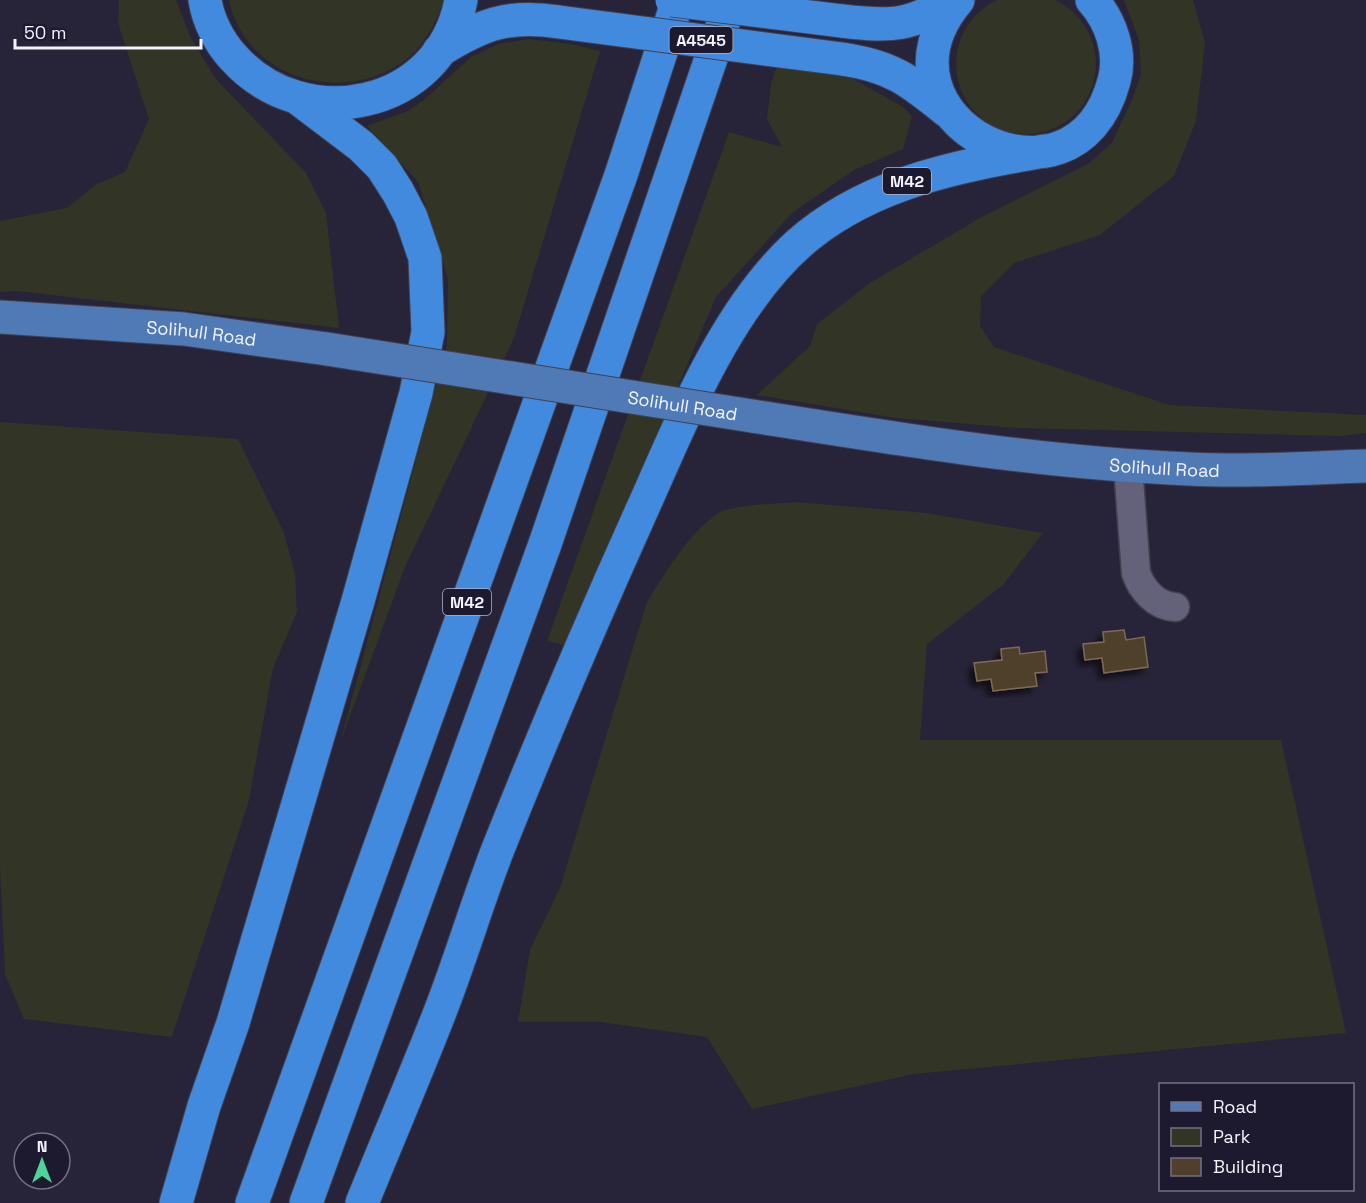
<svg xmlns="http://www.w3.org/2000/svg" width="1366" height="1203" font-family="'Space Grotesk',sans-serif">
<defs>
<filter id="shadow"><feDropShadow dx="-5.5" dy="5.5" stdDeviation="3" flood-color="#0009"/></filter>
</defs>
<rect width="100%" height="100%" fill="#272439"/>
<path fill="#323425" d="M956 64a70 70 0 1 1 140 0a70 70 0 1 1-140 0Z
M119,0h57l14,36 25,42 91,95 20,40 13,115 -322,-37 -17,1v-71l67,-13 28,-23 30,-13 24,-53 -31,-96z
M229,0h215c-8,22 -18,43 -36,58 -61,49 -162,23 -179,-58z
M1124,0h69l12,42 -9,79 -22,55 -74,59 -86,28 -33,33 -1,30 14,21 175,58 197,10v18l-24,3 -326,-8 -120,-10 -139,-23 53,-49 7,-22 53,-41 110,-65 108,-54 24,-21 20,-43 9,-26 -2,-34z
M529,39l42,5 29,7 -86,287 -109,229 -65,176 107,-399 1,-65 -30,-97 -51,-56 41,-15 16,-11 47,-43 27,-13z
M777,66l77,13 49,28 9,9 -9,33 -49,21 -62,43 -76,84 -149,349 -20,-5 182,-509 53,15 -15,-28 4,-35z
M0,422l238,17 46,94 11,41 2,38 -24,56 -24,132 -77,237 -148,-18 -19,-45 -5,-108z
M796,502l130,11 117,20 -40,52 -76,59 -7,96h361l65,293 -432,41 -162,35 -45,-72 -106,-15h-83l12,-72 30,-62 86,-283c13,-24 53,-88 80,-95 22,-6 48,-6 70,-8z"/>
<path fill="#4f3f2b" stroke="#7c6b56" stroke-width="1.5" filter="url(#shadow)" d="M1124,630l2,10 18,-3 4,30 -44,6 -2,-15 -17,2 -2,-16 21,-2 -1,-10z
M1019,647l1,7 25,-3 2,21 -12,1 2,13 -44,5 -2,-12 -14,2 -3,-18 28,-3 -1,-11z"/>
<g fill="none" stroke-linecap="round" stroke-linejoin="round">
<g stroke="#424051" stroke-width="31">
<path id="minor" d="M1128,466l8,107c6,17 20,33 39,34"/>
</g>
<g stroke="#424051" stroke-width="35">
<g id="major">
<path id="s1" d="M0,317l184,12 143,20"/>
<path id="s2" d="M752,416c145,23 290,47 437,53 59,3 118,-1 177,-3"/>
</g>
</g>
<g stroke="#424051" stroke-width="35">
<path id="highway" d="M205,0c3,20 14,42 28,57 70,79 208,53 228,-57
M958,0c-99,118 116,230 156,81 8,-28 -3,-60 -22,-81
M842,21c52,6 66,5 112,-21
M439,51c43,-27 70,-37 120,-29
M842,59c49,7 67,21 105,52
M176,1203l28,-97 29,-83 125,-422 58,-208 12,-61 -3,-74 -14,-41 -13,-25 -16,-25 -21,-21 -62,-47
M252,1203l369,-1028 57,-175
M306,1203l239,-659 186,-544
M362,1203c26,-64 53,-127 78,-191 21,-54 37,-109 58,-163 45,-113 93,-226 143,-337 41,-91 88,-213 168,-277 68,-54 151,-69 235,-84"/>
</g>
<use href="#minor" stroke="#64627a" stroke-width="28"/>
<use href="#major" stroke="#4f7ab6" stroke-width="33"/>
<use href="#highway" stroke="#418ade" stroke-width="33"/>
<g stroke="#424051" stroke-width="35" stroke-linecap="butt">
<g id="major-bridge">
<path id="s3" d="M327,349l425,67"/>
</g>
</g>
<g stroke="#424051" stroke-width="35" stroke-linecap="butt">
<path id="highway-bridge" d="M672,0l170,21
M559,22l283,37"/>
</g>
<use href="#major-bridge" stroke="#4f7ab6" stroke-width="33"/>
<use href="#highway-bridge" stroke="#418ade" stroke-width="33"/>
</g>
<g text-anchor="middle" dominant-baseline="central" stroke-width="4.5" stroke-linejoin="round" paint-order="stroke">
<g fill="#1d1a2f" stroke="#b4b2c1" stroke-width="1.5">
<rect x="669.5" y="27" width="63" height="26" rx="4.5"/>
<rect x="883" y="168" width="48" height="26" rx="4.5"/>
<rect x="443" y="589" width="48" height="26" rx="4.5"/>
</g>
<g font-size="16" font-weight="bold" fill="#f4f3ff">
<text x="701" y="40">A4545</text>
<text x="907" y="181">M42</text>
<text x="467" y="602">M42</text>
</g>
<g font-size="18" fill="#f4f3ff" stroke="#1d1a2f">
<text stroke="none"><textPath href="#s1" startOffset="202">Solihull Road</textPath></text>
<text stroke="none"><textPath href="#s3" startOffset="360">Solihull Road</textPath></text>
<text stroke="none"><textPath href="#s2" startOffset="416">Solihull Road</textPath></text>
</g>
</g>
<rect x="1159" y="1083" width="195" height="108" fill="#1d1a2f" stroke="#737182" stroke-width="1.5"/>
<rect x="1171" y="1102" width="30" height="9" fill="#4f7ab6" stroke="#737182" stroke-width="1.5"/>
<text x="1213" y="1113" font-size="18" fill="#f4f3ff">Road</text>
<rect x="1171" y="1128" width="30" height="18" fill="#323425" stroke="#737182" stroke-width="1.5"/>
<text x="1213" y="1143" font-size="18" fill="#f4f3ff">Park</text>
<rect x="1171" y="1158" width="30" height="18" fill="#4f3f2b" stroke="#737182" stroke-width="1.5"/>
<text x="1213" y="1173" font-size="18" fill="#f4f3ff">Building</text>
<g transform="translate(42 1161)"><circle r="28" fill="#1d1a2f" stroke="#737182" stroke-width="1.5"/>
<path d="M0-4.5L10 22L0 15L-10 22Z" fill="#50d398"/>
<text y="-9" font-size="16" font-weight="bold" text-anchor="middle" fill="#f4f3ff">N</text>
</g>
<path d="M15 39v9h186v-9" fill="none" stroke="#f4f3ff" stroke-width="3"/>
<text x="24" y="39" font-size="18" fill="#f4f3ff" stroke="#1d1a2f" stroke-width="4.5" paint-order="stroke">50 m</text>
</svg>
